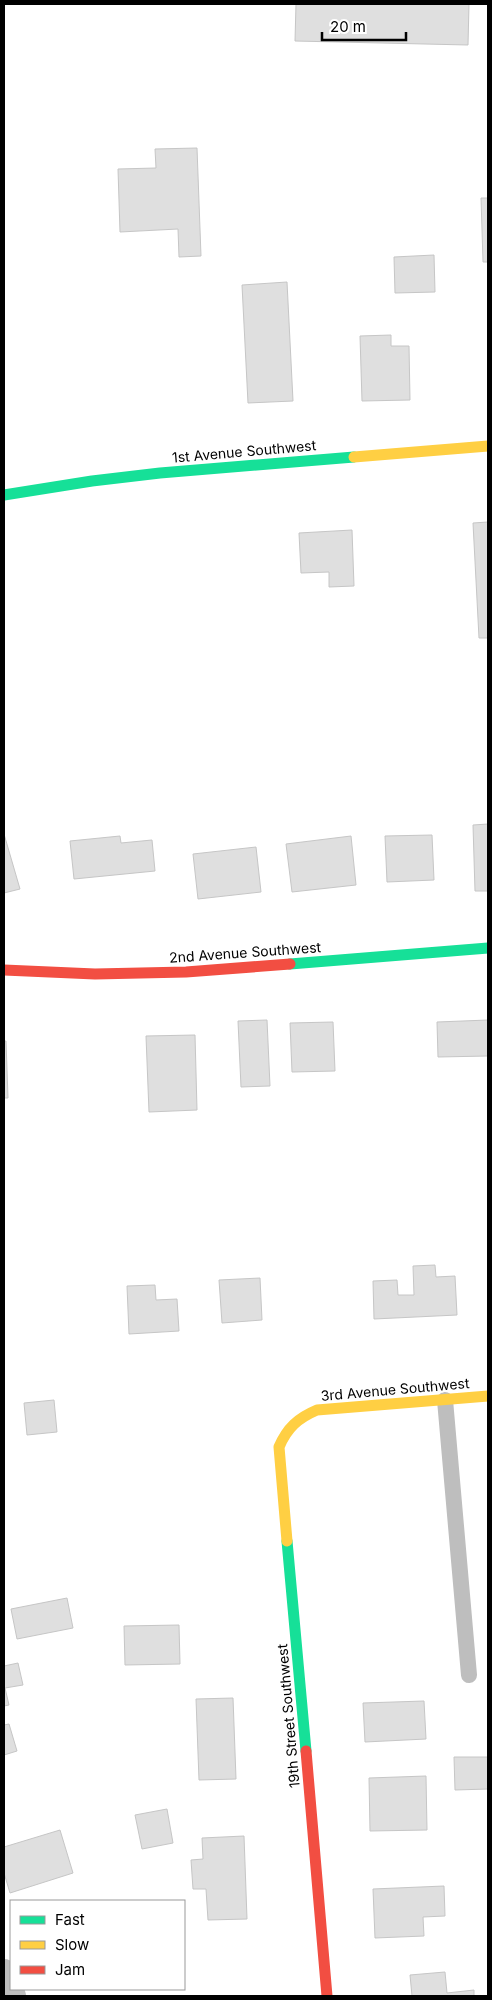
<svg xmlns="http://www.w3.org/2000/svg" width="492" height="2000" font-family="Inter,sans-serif">
<rect width="100%" height="100%" fill="#fff"/>
<path fill="#dfdfdf" stroke="#c6c6c6" d="M296,4h173l-1,41 -173,-4z
M197,148l4,108 -22,1 -1,-28 -58,3 -2,-63 38,-1 -1,-19z
M481,198h7v64h-5z
M434,255l1,37 -40,1 -1,-36z
M287,282l6,119 -45,2 -6,-118z
M391,335v11h18l1,54 -48,1 -2,-65z
M488,522v116h-9l-6,-115z
M352,530l2,56 -25,1v-15l-28,1 -2,-40z
M488,824v67h-13l-2,-66z
M4,834l16,55 -16,4z
M432,835l2,45 -47,2 -2,-46z
M120,836l1,7 31,-3 3,31 -81,8 -4,-38z
M351,836l5,49 -64,7 -6,-48z
M256,847l5,45 -63,7 -5,-45z
M267,1020l3,66 -29,1 -3,-66z
M488,1020v36l-50,1 -1,-35z
M333,1022l2,49 -43,1 -2,-49z
M195,1035l2,75 -48,2 -3,-76z
M4,1041h2l2,57h-4z
M435,1265l1,12 19,-1 2,39 -83,4 -1,-38 24,-1 1,15h16l-1,-29z
M260,1278l2,42 -40,3 -3,-43z
M155,1285l1,15 21,-1 2,32 -50,3 -2,-48z
M54,1400l3,32 -30,3 -3,-32z
M67,1598l6,30 -56,11 -6,-30z
M179,1625l1,39 -55,1 -1,-39z
M18,1663l5,22 -18,3 4,17 -5,1v-40z
M233,1698l3,81 -37,1 -3,-81z
M424,1701l2,38 -61,3 -2,-39z
M9,1724l8,27 -13,4v-30z
M454,1757h34v32l-33,1z
M426,1776l1,54 -57,1 -1,-53z
M167,1809l6,34 -31,6 -7,-34z
M60,1830l13,43 -63,20 -6,-20v-26z
M244,1836l3,83 -39,1 -2,-31h-13l-2,-29 12,-1 -1,-21z
M444,1886l1,30 -22,1 1,19 -49,2 -2,-49z
M445,1972l2,21 27,-3v6h-62l-2,-21z"/>
<g fill="none" stroke-linecap="round" stroke-linejoin="round">
<path stroke="#bebebe" stroke-width="16" d="M445,1400l24,275"/>
<path stroke="#bebebe" stroke-width="28" d="M4,1973l8,23"/>
<path stroke="#16e098" stroke-width="11" d="M4,495l88,-14 68,-8 194,-16
M290,964l198,-16
M287,1541l19,210"/>
<path stroke="#ffcf43" stroke-width="11" d="M354,457l134,-11
M287,1541l-8,-94c8,-19 19,-29 38,-37l171,-14"/>
<path stroke="#f24e42" stroke-width="11" d="M4,970l91,4 91,-2 104,-8
M306,1751l21,245"/>
</g>
<g text-anchor="middle" dominant-baseline="central" stroke-width="4" stroke-linejoin="round" paint-order="stroke">
<g font-size="14" fill="#000" stroke="#fff">
<text transform="translate(244 451) rotate(-5)">1st Avenue Southwest</text>
<text transform="translate(245 952) rotate(-4)">2nd Avenue Southwest</text>
<text transform="translate(395 1389) rotate(-5)">3rd Avenue Southwest</text>
<text transform="translate(288 1716) rotate(-95)">19th Street Southwest</text>
</g>
</g>
<rect width="492" height="2000" fill="none" stroke="#000000" stroke-width="10"/>
<rect x="10" y="1900" width="175" height="90" fill="#ffffff" stroke="#999999"/>
<rect x="20" y="1916" width="25" height="8" fill="#16e098" stroke="#999999"/>
<text x="55" y="1925" font-size="15" fill="#000000">Fast</text>
<rect x="20" y="1941" width="25" height="8" fill="#ffcf43" stroke="#999999"/>
<text x="55" y="1950" font-size="15" fill="#000000">Slow</text>
<rect x="20" y="1966" width="25" height="8" fill="#f24e42" stroke="#999999"/>
<text x="55" y="1975" font-size="15" fill="#000000">Jam</text>
<path d="M322 32v8h84v-8" fill="none" stroke="#000000" stroke-width="2.5"/>
<text x="330" y="32" font-size="15" fill="#000000" stroke="#ffffff" stroke-width="4" paint-order="stroke">20 m</text>
</svg>
